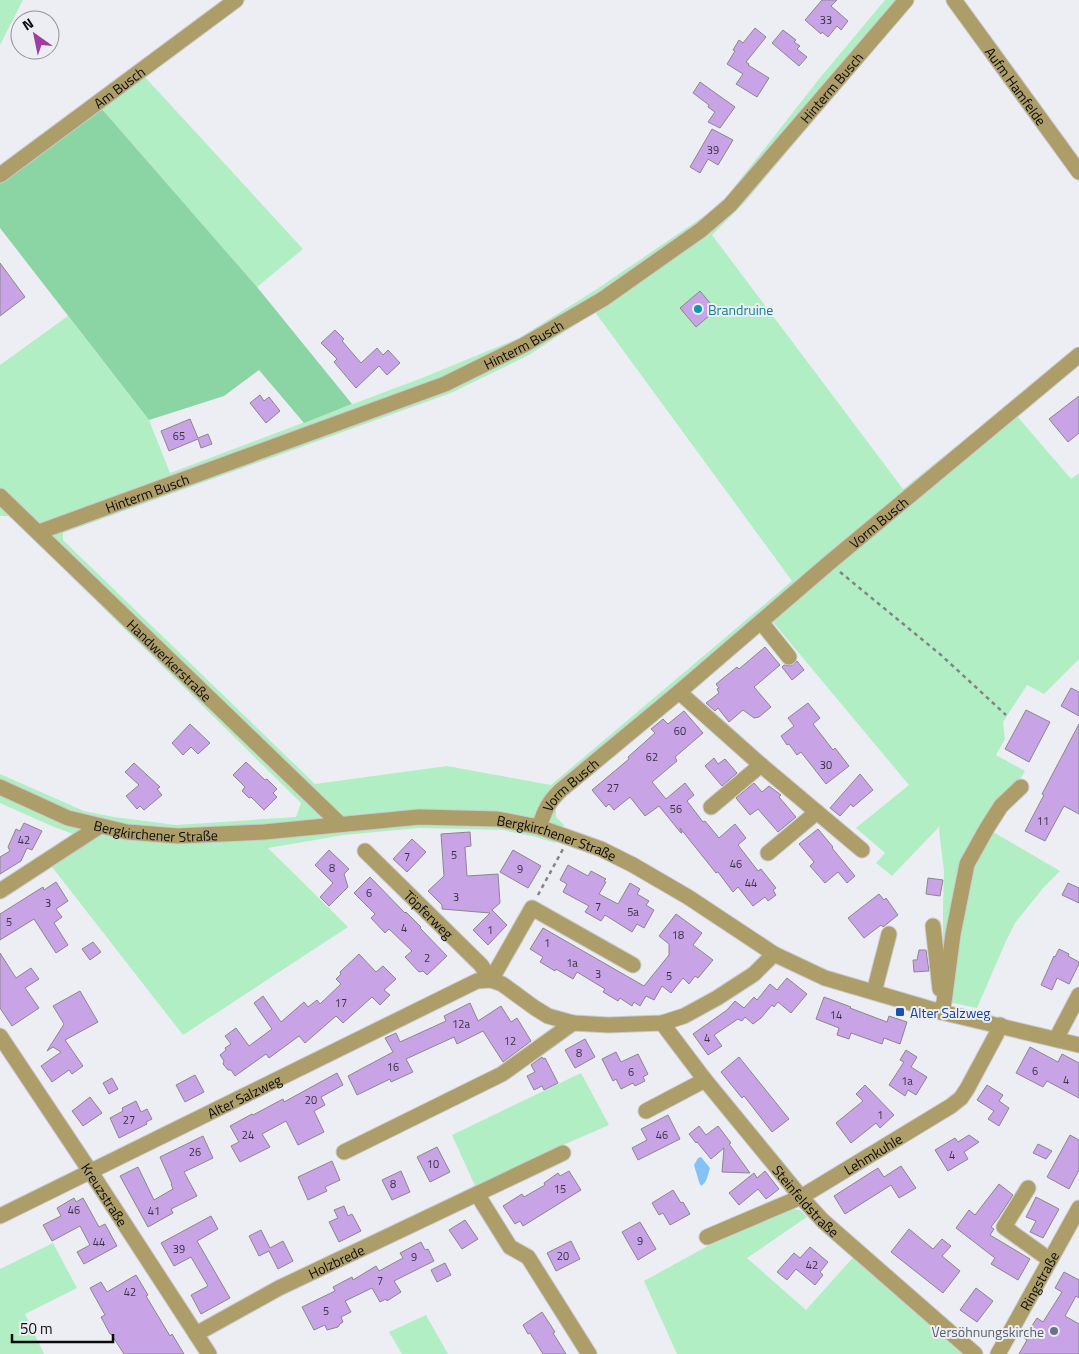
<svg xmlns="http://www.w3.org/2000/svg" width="1079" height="1354" font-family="'Titillium Web',sans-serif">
<rect width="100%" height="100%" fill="#edeef4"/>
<path fill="#b1eec4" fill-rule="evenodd" d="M0,0h23l-23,45z
M223,0h23l-102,76 159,173 -46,38 -156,-179 -101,58z
M885,0h29l-169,202 -33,33 191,254 176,-141v15l-62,53 54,63 8,-6v186l-35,35 -17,-9 -24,37 2,17 -9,16 29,16 -35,59 70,41 -16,16 -29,36 -9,18 -29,67 -34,-7v-95l1,-35 -5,-41 1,-4 -48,50 -16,-13 9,-10 -29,-25 53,-43 -137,-164 -212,178 -4,8v10l8,8 -9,18 -19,-6 -34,-7 -83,-2 -75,7 -76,13 80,79 -165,108 -131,-168 38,-27 -36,-13 -54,-24v-29l84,37 30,6 62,8 120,-8 5,-14 -291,-287h-10v-151l68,-49 81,104 21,53 252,-95 97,-40 78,-49 116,-79 15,-15 91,-116zM595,312l197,269 -241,204 -104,-19 -132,18 -252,-244v-7l388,-140 78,-38z
M581,1073l28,52 -48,21 -85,42 -24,-53z
M786,1208l14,2 7,7 -60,41 59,52 51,-57 115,101h-295l-33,-73 102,-56z
M53,1243l24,45 -52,26 19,40h-44v-85z
M426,1315l22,39h-46l-13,-22z"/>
<path fill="#8bd4a4" d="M101,108l156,179 95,117 -48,19 -45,-53 -35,26 -75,24 -149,-192v-46z"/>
<path fill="#83c2f7" d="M701,1157l9,11c-2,6 -3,15 -9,18l-2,-4 -5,-17 4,-7z"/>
<path fill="#c8a4e6" stroke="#8a878c" d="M822,0h15l-6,6 17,15 -7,9 -4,-4 -9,11 -6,-5 -1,2 -16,-14z
M755,28l11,9 -20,25 3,2 -1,1 21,13 -12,19 -21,-13 7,-10 -16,-10 8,-13 -2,-1 6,-10 4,3z
M783,30l13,10 -2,2 6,4 -3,3 10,8 -8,9 -27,-23z
M700,82l35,25 -15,21 -12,-6 7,-10 -7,-5 1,-2 -16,-12z
M712,129l21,11 -15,25 -10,-6 -8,14 -10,-6z
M0,263l25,34 -25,19z
M700,291l16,19 -20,17 -16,-19z
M335,330l9,9 -2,2 19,22 16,-15 6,7 5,-5 12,13 -13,12 -8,-9 -23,22 -22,-26 3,-3 -16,-16z
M260,395l4,6 5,-4 11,14 -14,12 -16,-20z
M1079,396v37l-11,9 -19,-23z
M190,419l8,19 10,-4 4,10 -11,4 -3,-9 -29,12 -8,-20z
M765,647l15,18 -26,22 17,20 -12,10 -5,1 -11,-8 -14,12 -11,-14 -3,3 -9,-8 13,-10 -2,-4 2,-1 -3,-4 21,-17 2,2z
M797,661l7,9 -12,10 -10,-13 2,-2 7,1z
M1071,688l8,4v24l-18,-10z
M808,703l12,15 -7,6 20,26 2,-2 14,18 -23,18 -25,-32 -4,3 -8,-11 -2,1 -6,-9 13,-10 -6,-8z
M1026,710l24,12 -21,40 -24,-13z
M684,711l19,22 -28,24 2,4 -25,21 14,17 19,-16 9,12 -7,6 16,21 2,-1 14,17 16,-14 11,14 -8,7 20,26 3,-2 15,19 -3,2 3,5 -8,6 -3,-4 -12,9 -15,-19 -5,5 -15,-20 -2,1 -36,-45 2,5h-1l-22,-27 -14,10 -15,-19 -16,13 -5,-6 -3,3 -14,-17 37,-31 -1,-2 27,-24 -4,-4 12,-10 5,5z
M190,724l20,19 -12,11 -7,-7 -8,8 -11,-12z
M1079,724v90l-15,-8 -19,35 -20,-10 19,-36 -2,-1z
M714,758l4,6 7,-5 12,14 -15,13 -17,-20z
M246,762l19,18 2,-1 10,10 -4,4 4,4 -13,13 -13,-13 -2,1 -7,-7 3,-4 -12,-12z
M134,763l26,24 -3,2 5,6 -18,15 -4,-4 -3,3 -11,-13 13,-11 -14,-13z
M860,774l13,16 -20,17 -2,-3 -11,12 -10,-8z
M754,783l8,9 7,-6 12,9 -2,2 17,20 -18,15 -20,-23 -8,6 -14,-17z
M24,823l18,8 -10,19 -5,-2 -6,13 -21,13v-17l10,-6 -2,-4 8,-18 4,2z
M818,829l15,18 -1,1 23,28 -8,7 -9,-11 -13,11 -15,-17 4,-4 -15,-18z
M470,832l1,14 -6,1 2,29 31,-2 2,29 -8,7 15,15 -19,20 -15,-15 17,-17 -48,-4v-4l-14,-14 16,-15 -3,-42z
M412,839l14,13 -19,20 -14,-13z
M329,850l20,19 -5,5 4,13 -19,19 -9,-9 13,-14 -18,-18z
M513,850l28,16 -13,22 -28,-16z
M568,865l20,11 3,-5 15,8 -2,2 2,1 -7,12 19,10 12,-21 10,6 -3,5 12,7 -3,4 8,5 -10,18 -7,-4 -5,8 -27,-17 -4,6 -16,-9 4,-6 -26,-14 4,-8 -7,-4z
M370,877l35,36 1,-1 15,15 -1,1 27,28 -20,19 -4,-4 -4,1 -14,-15 7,-6 -23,-22 -4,4 -14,-15 4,-4 -21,-21z
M928,878l15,2 -3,16 -14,-2z
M56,882l12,19 -12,8 6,8 -8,6 14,22 -12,8 -22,-34 -34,21v-26l43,-27 1,3z
M1068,883l11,5v15l-17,-8z
M879,894l5,6 2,-2 12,17 -15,12 -2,-2 -17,13 -16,-20z
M676,914l26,19 -9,12 20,15 -15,18 -3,-2 -6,8 -6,-6 -12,15 -9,-7 -8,14 -8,-4 -6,10 -6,-4 -2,4 -12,-8 -2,3 -15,-9 2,-3 -28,-17 -4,7 -17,-10 -1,2 -15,-9 3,-5 -13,-8 13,-21 101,58 25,-31v-11l-10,-8z
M93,942l8,10 -11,8 -8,-11z
M1059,949l10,5 -1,2 11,6v2l-10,20 -12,-6 -5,12 -11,-5 13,-29 1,1z
M919,950h7l3,21 -15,1 -1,-12h4z
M0,953l16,25 15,-10 8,11 -14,9 14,20 -27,18 -12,-18z
M359,954l17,18 7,-6 13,13 -12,11 6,5 -10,10 -8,-8 -29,26 -7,-7 -31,27 -6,-7 -30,22 -3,-4 -31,22 -4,-6h-3l-5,-6 1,-3 -4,-6 6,-5 -1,-2 6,-4 -6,-8 11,-8 13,18 23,-17 -18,-26 9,-7 18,26 23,-20 4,5 9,-7 3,4 21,-20 -5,-5 5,-5 -1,-2z
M787,978l20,16 -16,19 -13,-11 -4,5 -2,-2 -11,13 -8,6 -8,-7 -3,4 -4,-2 -24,16 8,11 -14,9 -15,-21 34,-24 8,-9 9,7 10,-11 3,3 13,-16 7,6z
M80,991l18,31 -33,18 18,26 -11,8 -3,-4 -17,12 -11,-16 20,-14 -8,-5 -6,4 17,-27 -11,-18z
M824,997l27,10 -1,1 37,14 2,-6 18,6 -7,22 -16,-6 -2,6 -31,-11 -2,6 -12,-4 2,-7 -23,-9z
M470,1003l8,18 23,-15 10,16 6,-4 14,23 -28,21 -20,-31 -26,13 -3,-7 -48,22 7,13 -22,10 -1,-3 -33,16 -9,-19 45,-24 -8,-14 11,-5 4,9 46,-21 -2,-5z
M585,1039l10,18 -20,11 -10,-18z
M1030,1047l28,15 4,-8 17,9v35l-32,-17 -4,6 -27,-14z
M906,1050l11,7 -6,10 16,10 -11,18 -8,-5 -3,6 -16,-11 15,-23 -4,-2z
M616,1052l5,10 17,-8 10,20 -5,3 2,4 -10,5 -2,-3 -12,6 -5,-10 -3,2 -11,-22z
M542,1057l1,2 2,-1 13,25 -14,7 -2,-4 -8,4 -7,-14 8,-4 -4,-7z
M739,1057l50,62 -17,13 -28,-36 -2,2 -21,-26z
M337,1073l6,12 -22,12 4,8 -11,6 10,21 -26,13 -12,-24 -24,13 8,13 -30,15 -9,-16 8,-4 -9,-16 22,-12 1,1 30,-16 1,3z
M195,1075l9,17 -19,10 -9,-17z
M112,1078l6,11 -9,5 -6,-11z
M865,1085l29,30 -14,13 -4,-5 -25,20 -15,-20 27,-22 -7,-7z
M987,1085l16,10 -4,6 10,7 -10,18 -11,-7 6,-8 -17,-11z
M90,1097l12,16 -19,13 -11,-15z
M136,1101l5,11 6,-3 5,10 -6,3 1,2 -28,14 -9,-20 13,-7 -1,-3z
M668,1115l12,24 -42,21 -6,-12 15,-8 -6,-11z
M699,1126l7,9 12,-9 13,17 -2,1 21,29 -28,-1 2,-24 -13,11 -14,-17 -1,1 -7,-9z
M969,1135l10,7 -15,10 4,7 -20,12 -13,-21 20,-12 3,4z
M1070,1135l9,5v30l-10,19 -22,-12z
M203,1136l10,22 -29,14 13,24 -26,13 2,4 -25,14 -28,-51 18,-9 16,33 19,-11 -2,-5h1l-12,-27z
M1038,1144l14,7 -6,8 -13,-6z
M437,1147l13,25 -20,10 -13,-25z
M332,1161l8,19 -15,7 2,4 -19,9 -10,-23z
M901,1166l15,22 -17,10 -8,-13 -46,29 -11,-18 44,-28 6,9z
M401,1171l9,21 -18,8 -10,-20z
M569,1171l12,19 -58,36 -3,-5 -5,3 -12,-18 19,-12 2,3 21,-12 -1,-2 14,-10 2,3z
M765,1171l14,18 -13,10 -8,-10 -19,16 -10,-12 25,-20 3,5z
M999,1184l14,11 -15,23 -7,9 3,2 -4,6 40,24 -12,21 -27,-16 4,-6 -39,-30 13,-18 6,5z
M673,1190l8,13 2,-1 7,12 -20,11 -7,-12 -4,2 -7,-12z
M1036,1197l23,12 -16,29 -13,-6 6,-11 -10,-4z
M74,1198l2,4 7,-4 16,29 6,-3 12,22 -33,18 -7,-12 13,-7 -10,-19 -28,15 -9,-16 18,-9 -4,-8z
M344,1206l4,10 4,-2 9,17 -22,11 -10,-20 9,-4 -4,-8z
M211,1216l7,13 -21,12 33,57 -29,16 -10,-19 17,-9 -17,-29 -17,9 -13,-23z
M465,1220l13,19 -16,10 -13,-19z
M640,1222l16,27 -18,11 -16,-28z
M909,1229l24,20 9,-10 9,7 -9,10 18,15 -17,22 -52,-41z
M261,1230l9,18 13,-7 10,20 -15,8 -9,-18 -10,5 -10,-20z
M571,1241l9,18 -24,12 -9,-18z
M421,1242l4,8 3,-1 6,12 -40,20 7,11 -14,9 -1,-2 -6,3 -8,-14 -27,13 6,11 -10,5 2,5 -3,2 -2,3 -11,3 -2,-5 -11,5 -12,-23 33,-16 -2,-4 19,-10 1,3 23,-14 3,5 24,-13 -3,-5z
M810,1247l18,15 -8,10 3,3 -8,10 -19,-16 -9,11 -10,-8 17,-19 6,5z
M445,1263l6,12 -14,7 -6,-12z
M1064,1272l15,8v18l-3,-2 -11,20 14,8v30h-60l8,-14 -3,-2 13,-20 6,4 19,-30 -7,-4z
M136,1275l12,20 -2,1 24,40 2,-2 12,20h-60l-13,-20h-1l-9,-17 4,-2 -15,-27 11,-6 6,10z
M976,1288l17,13 -16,21 -17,-12z
M542,1312l13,20 -2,1 13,21h-23l-13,-21 -2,1 -5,-9z"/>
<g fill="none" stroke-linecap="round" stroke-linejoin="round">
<g stroke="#c9cacf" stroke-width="17">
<g id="minor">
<path id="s1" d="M954,0l125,172"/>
<path id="s2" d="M0,175l236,-175"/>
<path id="s3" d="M0,496l340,328"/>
<path id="s4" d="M39,532l406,-148 79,-39 79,-46 98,-69 29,-25 176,-205"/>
<path d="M761,622l28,35"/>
<path d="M679,692l82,73 101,85"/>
<path id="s5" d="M0,787l68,31 59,14 51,4 86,-4 155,-15 78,2 42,8 62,22 32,16 55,32 86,57 51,24 116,34 138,33"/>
<path d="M711,807l50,-42"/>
<path id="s6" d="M539,827c6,-17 9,-25 22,-37l118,-98 150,-129 250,-208"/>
<path id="s7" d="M365,851l116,114 10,15 41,-72 101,57"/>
<path d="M768,853l49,-41"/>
<path d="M0,891l100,-65"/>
<path d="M933,926l7,63"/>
<path d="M874,992l15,-58"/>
<path d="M941,1012l3,-10 9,-68 14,-70 20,-36 14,-22 20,-19"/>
<path id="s8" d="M662,1023l43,57 96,117 22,24 152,133"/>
<path id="s9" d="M0,1036l90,135 119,183"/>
<path d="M1056,1039l23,-44"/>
<path d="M646,1111l59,-31"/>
<path d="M344,1152l158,-78 71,-51"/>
<path d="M1028,1188l-24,39 46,33"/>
<path d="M477,1194l33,53 18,10 61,97"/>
<path id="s10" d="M0,1216l477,-235 14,-1 11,4 33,24 13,8 25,7 35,2 54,-2 22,-7 33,-18 37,-24 20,-20"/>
<path id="s11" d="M707,1237l94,-40 150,-91 10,-8 6,-9 29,-54 4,-10"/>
<path id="s12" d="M196,1334l83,-46 284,-135"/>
<path id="s13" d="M998,1354l81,-146"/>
</g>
</g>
<path stroke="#838387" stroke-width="2.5" stroke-dasharray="4 4" stroke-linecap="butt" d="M840,572l101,83 65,60
M538,895l25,-46"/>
<use href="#minor" stroke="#ac9d69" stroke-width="15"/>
</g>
<circle fill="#0f9aa8" stroke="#edeef4" stroke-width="2" cx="698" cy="309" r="5"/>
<rect fill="#1a4fb4" stroke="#edeef4" stroke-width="2" x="895" y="1007" width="10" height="10" rx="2.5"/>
<circle fill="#6b7280" stroke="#edeef4" stroke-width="2" cx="1054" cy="1331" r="5"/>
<g text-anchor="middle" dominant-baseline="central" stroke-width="4" stroke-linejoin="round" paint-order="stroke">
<g font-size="11" fill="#3a3143">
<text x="826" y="20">33</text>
<text x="713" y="150">39</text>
<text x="179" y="436">65</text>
<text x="680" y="731">60</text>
<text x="652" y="757">62</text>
<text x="826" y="765">30</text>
<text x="613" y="788">27</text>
<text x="676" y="809">56</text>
<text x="1043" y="821">11</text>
<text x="24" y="840">42</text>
<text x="454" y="855">5</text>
<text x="407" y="857">7</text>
<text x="736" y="864">46</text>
<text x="332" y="868">8</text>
<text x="520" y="869">9</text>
<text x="751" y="883">44</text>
<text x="369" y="893">6</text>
<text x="456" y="897">3</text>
<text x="48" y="903">3</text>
<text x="598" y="907">7</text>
<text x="633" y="912">5a</text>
<text x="9" y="922">5</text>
<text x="404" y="928">4</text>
<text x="490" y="930">1</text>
<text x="678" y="935">18</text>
<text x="547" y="943">1</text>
<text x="427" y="958">2</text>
<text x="572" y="963">1a</text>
<text x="598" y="974">3</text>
<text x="669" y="976">5</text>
<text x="341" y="1003">17</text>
<text x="836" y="1015">14</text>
<text x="461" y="1024">12a</text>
<text x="707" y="1038">4</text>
<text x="510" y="1041">12</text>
<text x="579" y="1053">8</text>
<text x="393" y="1067">16</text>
<text x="1035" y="1071">6</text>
<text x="631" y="1072">6</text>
<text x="1066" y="1080">4</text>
<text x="907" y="1081">1a</text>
<text x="311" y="1100">20</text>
<text x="880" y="1115">1</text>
<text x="129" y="1120">27</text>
<text x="248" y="1135">24</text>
<text x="662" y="1135">46</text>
<text x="195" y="1152">26</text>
<text x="952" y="1155">4</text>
<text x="433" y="1164">10</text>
<text x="393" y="1184">8</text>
<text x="560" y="1189">15</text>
<text x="74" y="1210">46</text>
<text x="154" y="1211">41</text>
<text x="640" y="1241">9</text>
<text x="99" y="1242">44</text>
<text x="179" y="1249">39</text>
<text x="563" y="1256">20</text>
<text x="414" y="1257">9</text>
<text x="812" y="1265">42</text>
<text x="380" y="1281">7</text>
<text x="130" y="1292">42</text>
<text x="326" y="1311">5</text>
</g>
<g font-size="14" fill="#0b0b0d" stroke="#edeef4">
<text stroke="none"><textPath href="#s1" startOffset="106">Aufm Hamfelde</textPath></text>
<text stroke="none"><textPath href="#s2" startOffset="148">Am Busch</textPath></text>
<text stroke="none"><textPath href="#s4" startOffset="925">Hinterm Busch</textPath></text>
<text stroke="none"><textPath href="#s4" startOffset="520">Hinterm Busch</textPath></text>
<text stroke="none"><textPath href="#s4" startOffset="115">Hinterm Busch</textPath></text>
<text stroke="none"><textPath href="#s6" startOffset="459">Vorm Busch</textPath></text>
<text stroke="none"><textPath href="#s3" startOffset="236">Handwerkerstraße</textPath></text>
<text stroke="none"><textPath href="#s6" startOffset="54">Vorm Busch</textPath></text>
<text stroke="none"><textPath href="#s5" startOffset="164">Bergkirchener Straße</textPath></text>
<text stroke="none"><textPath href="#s5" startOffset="569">Bergkirchener Straße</textPath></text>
<text stroke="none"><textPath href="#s7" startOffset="90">Töpferweg</textPath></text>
<text stroke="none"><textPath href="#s10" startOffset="272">Alter Salzweg</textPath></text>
<text stroke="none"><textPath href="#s11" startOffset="186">Lehmkuhle</textPath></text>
<text stroke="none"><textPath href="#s9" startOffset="190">Kreuzstraße</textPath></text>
<text stroke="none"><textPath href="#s8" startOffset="229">Steinfeldstraße</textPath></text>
<text stroke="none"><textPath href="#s12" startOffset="158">Holzbrede</textPath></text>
<text stroke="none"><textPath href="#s13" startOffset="84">Ringstraße</textPath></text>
</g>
<g font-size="14" fill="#0d838f" stroke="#edeef4" text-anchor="start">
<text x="708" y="309">Brandruine</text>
</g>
<g font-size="14" fill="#164399" stroke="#edeef4" text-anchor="start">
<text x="910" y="1012">Alter Salzweg</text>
</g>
<g font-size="14" fill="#5b616d" stroke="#edeef4" text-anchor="end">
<text x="1044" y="1331">Versöhnungskirche</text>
</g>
</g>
<g transform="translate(35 35) rotate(327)"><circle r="24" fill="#edeef4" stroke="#939398"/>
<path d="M0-4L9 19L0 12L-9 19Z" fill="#a13ca1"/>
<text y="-8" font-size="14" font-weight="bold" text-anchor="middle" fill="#0b0b0d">N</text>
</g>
<path d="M12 1334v8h101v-8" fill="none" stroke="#0b0b0d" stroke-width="2.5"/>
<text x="20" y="1334" font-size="15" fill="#0b0b0d" stroke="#edeef4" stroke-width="4" paint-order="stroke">50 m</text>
</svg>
